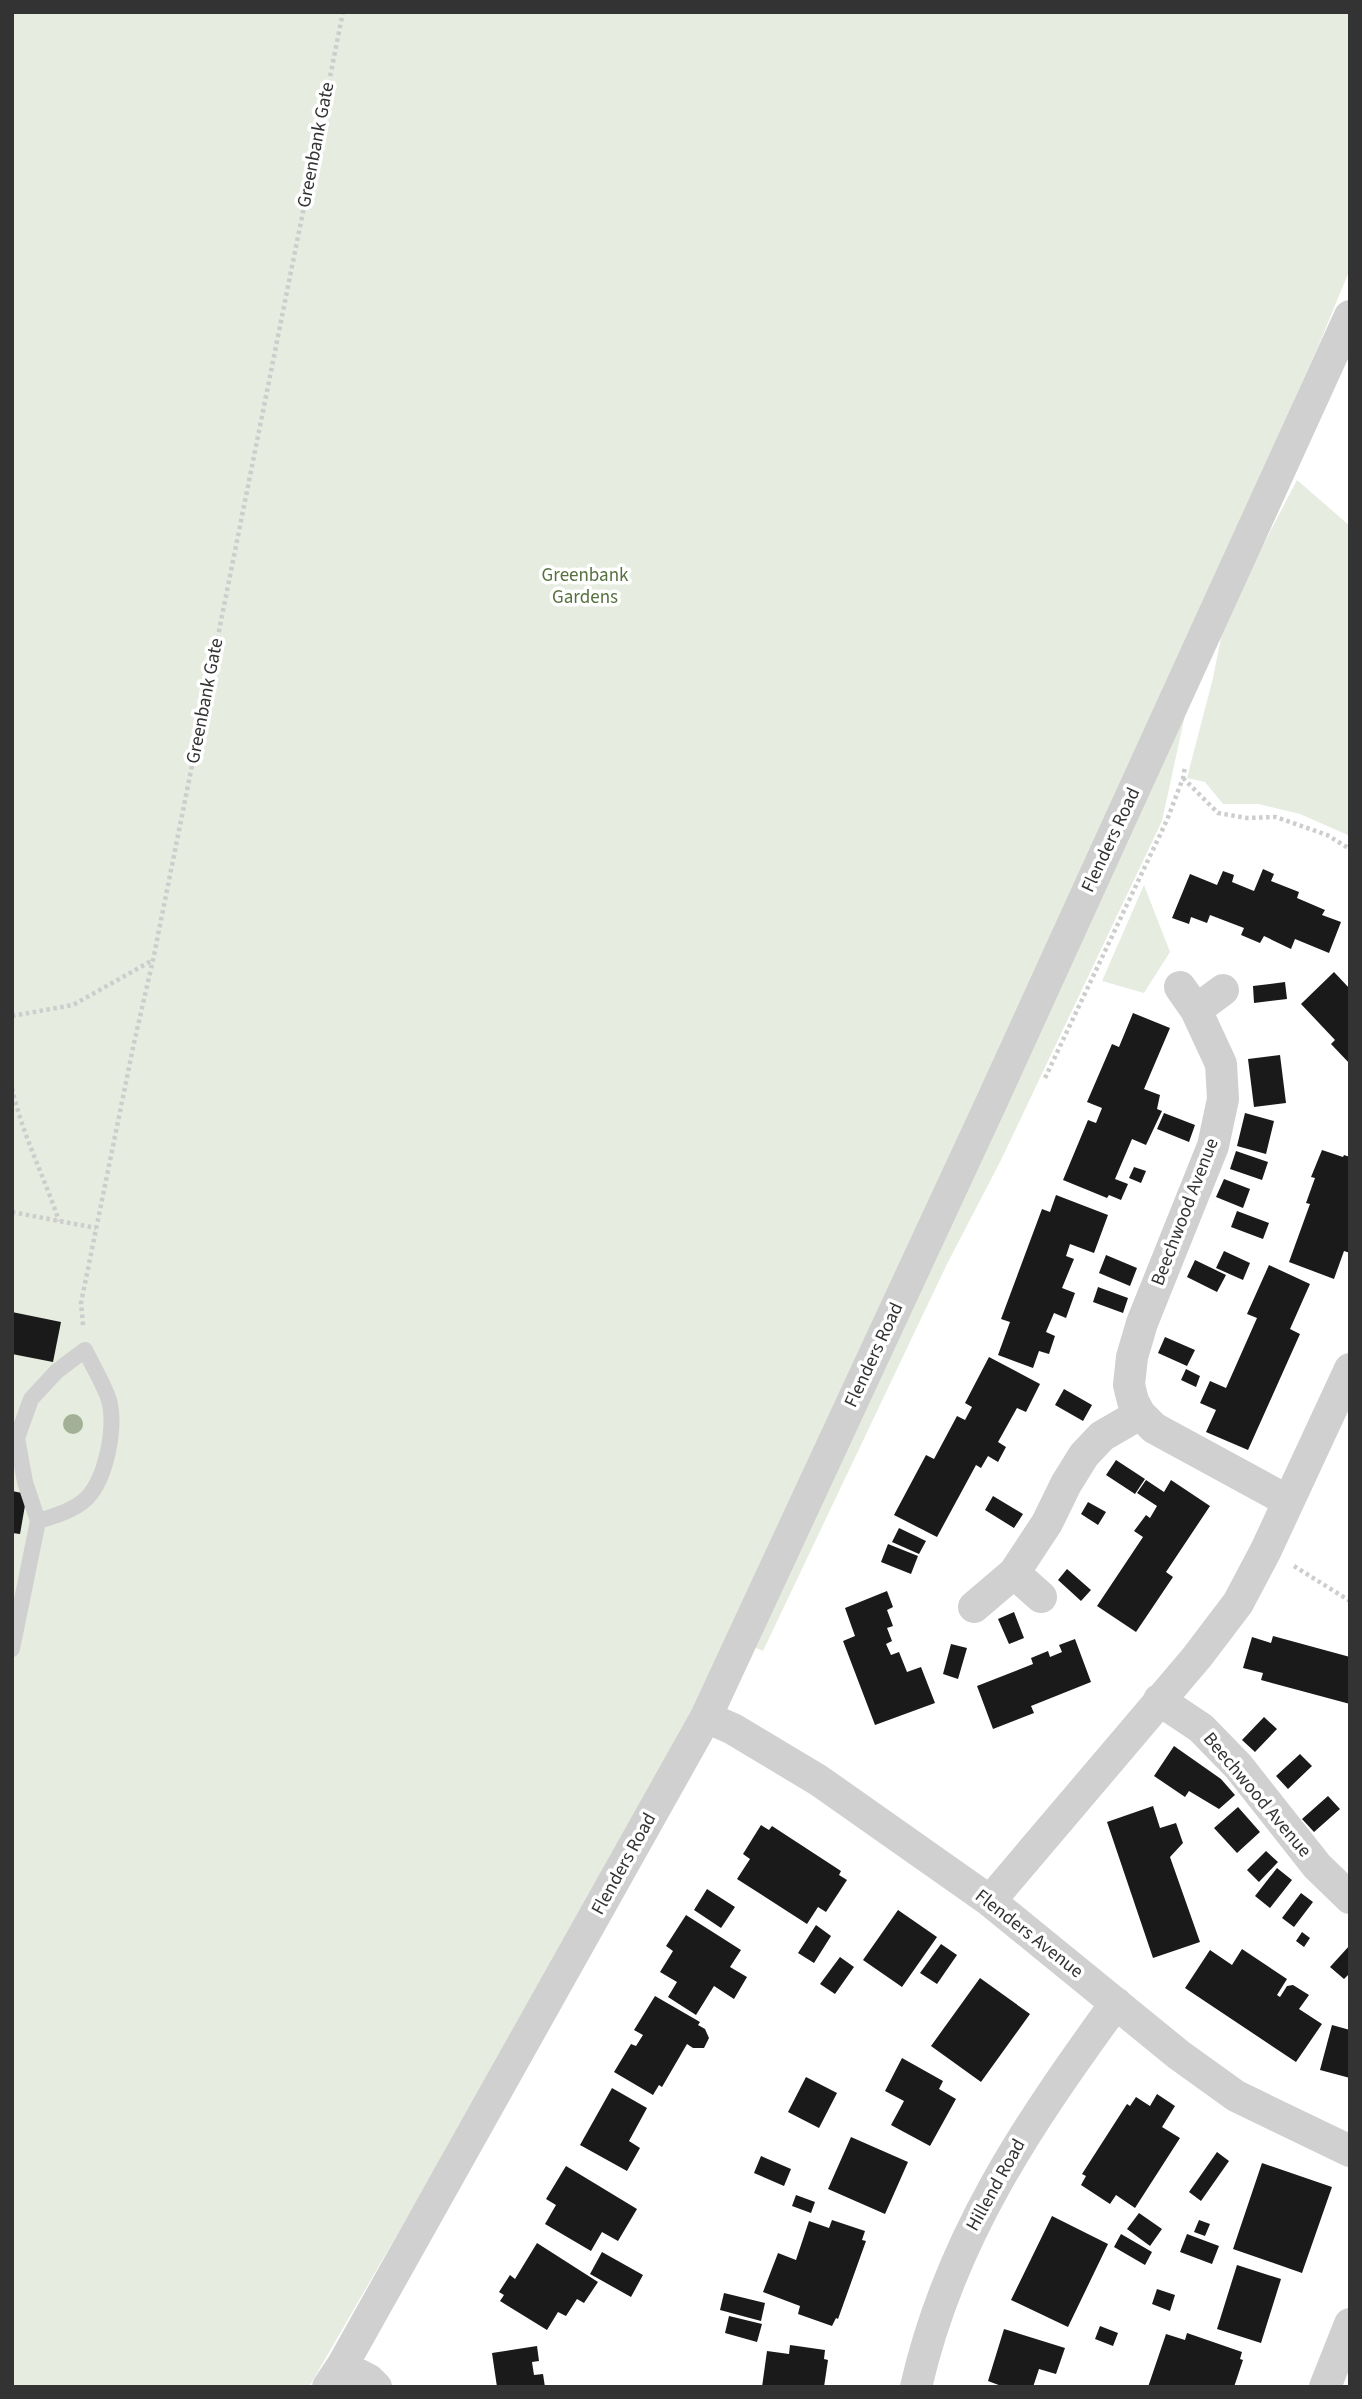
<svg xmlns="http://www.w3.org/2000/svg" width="1362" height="2399" font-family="'Source Sans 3',sans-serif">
<rect width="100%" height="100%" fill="#fff"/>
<path fill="#e6ecdf" d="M12,12h1338v257l-30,73 -159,354 -162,369 -303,641 -156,281 -231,400h-297z
M1297,480l53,46v310l-50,-22 -42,-10h-35l-18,-22 -18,-4 26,-100 12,-60z
M1185,715l-23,106 -161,339 -54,104 -184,387 -16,-7z
M1144,885l26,67 -26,41 -42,-12z"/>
<path fill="#1a1a1a" d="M1263,869l11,5 -3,7 28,11 -2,6 28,12 -3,5 19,7 -12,31 -34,-14 -4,10 -27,-13 -4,7 -19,-8 3,-7 -34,-13 -3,8 -16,-6 -2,7 -17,-6 18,-44 27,11 6,-14 11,4 -2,7 22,9z
M1334,972l16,17v75l-19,-20 4,-4 -34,-36z
M1285,982l2,17 -33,4 -1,-17z
M1133,1013l37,15 -26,61 16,6 -3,14 5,2 -16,34 -14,-6 -17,40 13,5 -7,16 -12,-5 -2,3 -44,-18 25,-60 8,3 6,-15 -15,-6 25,-58 7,3z
M1280,1055l6,48 -32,4 -6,-48z
M1164,1113l31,12 -6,17 -32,-13z
M1245,1113l29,8 -8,33 -29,-8z
M1322,1150l21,7 1,-2 6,2v96l-6,-2 -10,28 -45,-17 21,-58 -4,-1 9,-25 -4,-1z
M1236,1151l32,11 -6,18 -32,-11z
M1134,1167l12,4 -5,12 -12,-5z
M1224,1179l26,10 -7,19 -27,-11z
M1056,1195l52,20 -14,38 -24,-9 -4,12 8,3 -12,29 13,5 -9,25 -12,-5 -8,19 9,4 -6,18 -10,-3 -6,17 -35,-13 12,-33 -9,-3 41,-110 8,3z
M1237,1211l32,12 -6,16 -32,-12z
M1224,1251l26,12 -7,17 -27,-12z
M1106,1255l31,13 -7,18 -31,-13z
M1195,1260l31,15 -9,17 -30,-15z
M1269,1265l41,19 -20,45 10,5 -52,116 -42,-18 10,-22 -16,-7 10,-22 16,7 31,-70 -10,-4z
M1098,1287l30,11 -5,15 -30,-11z
M12,1312l49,10 -8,40 -41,-8z
M1165,1337l30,13 -8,16 -29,-13z
M989,1357l51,27 -14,28 -9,-4 -19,34 8,5 -8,15 -10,-6 -7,12 -5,-3 -39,72 -43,-22 32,-60 8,4 23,-43 8,4 7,-13 -7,-4z
M1186,1369l14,7 -4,11 -15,-7z
M1064,1389l28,16 -9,16 -28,-16z
M1116,1460l29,19 -10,15 -29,-19z
M1146,1480l18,12 7,-12 39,26 -44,66 7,5 -37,55 -39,-26 46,-69 -9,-6 12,-16 4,3 7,-12 -20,-13z
M12,1491l15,3 -7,40 -8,-1z
M993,1496l30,18 -9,14 -29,-18z
M1088,1502l18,10 -8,13 -17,-11z
M899,1528l27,13 -7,13 -27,-12z
M888,1544l30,12 -7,18 -30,-12z
M1067,1569l24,21 -10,11 -23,-21z
M887,1591l6,16 -6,3 6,16 -6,2 5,13 -6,3 5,11 8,-3 8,20 14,-5 14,36 -60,22 -32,-84 12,-5 -10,-28z
M1014,1612l10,26 -15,6 -11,-25z
M1273,1636l77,21v47l-89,-24 2,-7 -20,-5 9,-31 19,6z
M1075,1639l16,43 -60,24 3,7 -41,16 -16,-43 56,-22 -2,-6 17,-7 2,6 12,-5 -3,-7z
M951,1644l16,4 -9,31 -15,-5z
M1264,1717l13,12 -22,23 -13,-12z
M1174,1746l47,33 14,16 -16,14 -30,-18 -4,6 -31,-21z
M1300,1754l12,12 -24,23 -12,-13z
M1328,1796l12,13 -26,23 -12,-13z
M1153,1806l7,22 16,-5 7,20 -13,14 30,85 -47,16 -46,-136z
M1238,1807l22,25 -23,21 -23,-25z
M761,1825l8,5 3,-4 69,45 -2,4 8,5 -21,32 -8,-5 -11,17 -70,-45 13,-20 -7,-5z
M1266,1851l12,11 -19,20 -12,-12z
M1277,1868l15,12 -22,28 -15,-12z
M707,1889l28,18 -14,21 -27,-18z
M1301,1893l12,9 -19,25 -12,-9z
M898,1910l39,27 -35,50 -39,-27z
M686,1915l55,35 -11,17 17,10 -13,22 -20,-13 -18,29 -28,-18 9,-15 -17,-10 13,-21 -7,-5z
M816,1925l15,11 -17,27 -16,-10z
M1302,1932l8,6 -6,9 -8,-6z
M941,1944l16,11 -20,29 -17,-11z
M1350,1945v28l-6,6 -14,-12z
M1242,1949l45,30 -10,16 3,2 7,-11 6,-1 16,10 -10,14 23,15 -26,38 -111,-74 25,-38 22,15z
M840,1957l14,10 -19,27 -15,-10z
M980,1978l50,36 -49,68 -50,-36z
M655,1996l45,26 -2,3 7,4 4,9 -5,10h-11l-6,-4 -25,43 -3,-2 -6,10 -39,-23 17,-28 5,2 7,-11 -9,-5z
M1332,2025l18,5v48l-30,-8z
M902,2058l41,23 -4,8 17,10 -26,47 -39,-21 13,-24 -19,-10z
M806,2077l31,16 -18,35 -31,-16z
M612,2088l35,20 -18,33 11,7 -13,23 -47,-26z
M1157,2094l18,12 -13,21 18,11 -45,70 -19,-13 -6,9 -29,-19 5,-9 -4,-2 45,-70 3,2 6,-9 14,9z
M851,2137l57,25 -23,52 -57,-25z
M1217,2152l12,9 -28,40 -12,-9z
M761,2156l30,13 -7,17 -30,-13z
M1262,2163l70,24 -30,86 -69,-24z
M566,2166l71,43 -19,32 -16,-9 -11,19 -46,-27 11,-19 -10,-6z
M796,2195l19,7 -4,11 -19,-7z
M1139,2213l23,16 -12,17 -23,-17z
M1052,2216l56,28 -40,83 -57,-27z
M832,2220l33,11 -3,9 4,1 -28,78 -2,-1 -4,8 -34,-12 2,-8 -37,-14 15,-39 18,7 13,-39 20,7z
M1199,2220l11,4 -5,12 -11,-4z
M1121,2234l31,18 -7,13 -31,-18z
M1187,2234l32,12 -7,18 -32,-12z
M537,2243l61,39 -14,21 -7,-4 -11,17 -8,-4 -11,18 -47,-29 4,-6 -5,-3 11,-17 5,4z
M602,2252l41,23 -12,22 -41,-23z
M1237,2265l44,14 -20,64 -44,-14z
M1157,2289l18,6 -5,16 -18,-7z
M724,2293l41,10 -4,18 -41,-11z
M729,2316l33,8 -5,18 -32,-9z
M1100,2326l18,7 -5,13 -18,-7z
M1004,2329l61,19 -9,26 -17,-5 -6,18h-29l-16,-6z
M1187,2333l55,19 -2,7 3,1 -9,27h-86l18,-53 19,6z
M790,2345l35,5 -1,9 4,1 -4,27h-62l5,-36 22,3z
M537,2346l2,15 -7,1 2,13 9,-1 2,13h-48l-5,-34z"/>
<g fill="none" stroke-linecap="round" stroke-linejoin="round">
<path stroke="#cdcdcd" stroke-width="4.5" stroke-dasharray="3.5 3.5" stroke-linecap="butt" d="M1183,778l35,35 29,5 29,-1 51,18 23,14
M12,1016l61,-11 80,-45
M1045,1078l122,-258 16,-42 2,-11
M12,1088c10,46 32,88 47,133
M12,1212l84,16
M83,1325l-2,-22 53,-260 19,-83 190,-948
M1294,1566l56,35"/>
<path stroke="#d0d0d0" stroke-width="16" d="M12,1649l26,-128 -13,-39 -8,-44 14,-39 26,-28 28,-21c7,15 22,39 25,54 5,27 -4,74 -23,94 -12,12 -32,18 -49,23"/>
<path stroke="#d0d0d0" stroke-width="32" d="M1180,987l16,23 25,54 2,35 -10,47 -71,177 -10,34 -3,28 4,16 7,13 14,14 134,73
M1196,1010l27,-20
M1014,1573l27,24
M974,1607l40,-34 33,-50 19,-39 18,-29 18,-19 38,-22
M1159,1700l42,28 37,38 79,100 33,32
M706,1717l27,12 85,51 172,121 189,154 57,41 114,55
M990,1901l207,-244 41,-54 28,-53 84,-181
M342,2366l27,14 7,7
M328,2387l14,-21 364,-649 286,-616 358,-785
M916,2387c34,-149 112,-263 200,-384
M1325,2387l25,-63"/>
</g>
<circle fill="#a2b095" cx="73" cy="1424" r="10"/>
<g text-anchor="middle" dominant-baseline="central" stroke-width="7" stroke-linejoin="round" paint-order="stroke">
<g font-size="19" fill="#333" stroke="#fff">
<text transform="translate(316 145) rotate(-79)">Greenbank Gate</text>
<text transform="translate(205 701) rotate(-79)">Greenbank Gate</text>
<text transform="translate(1111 840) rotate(-65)">Flenders Road</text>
<text transform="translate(1185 1212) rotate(-69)">Beechwood Avenue</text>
<text transform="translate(874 1355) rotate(-65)">Flenders Road</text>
<text transform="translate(1257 1795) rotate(50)">Beechwood Avenue</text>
<text transform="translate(624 1864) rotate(-61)">Flenders Road</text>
<text transform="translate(1029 1934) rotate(38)">Flenders Avenue</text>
<text transform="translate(996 2185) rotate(-61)">Hillend Road</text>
</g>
<g font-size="19" fill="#56703f" stroke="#fff">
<text x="585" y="575">Greenbank<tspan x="585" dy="22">Gardens</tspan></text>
</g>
</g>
<rect width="1362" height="2399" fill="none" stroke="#333333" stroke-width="28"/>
</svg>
